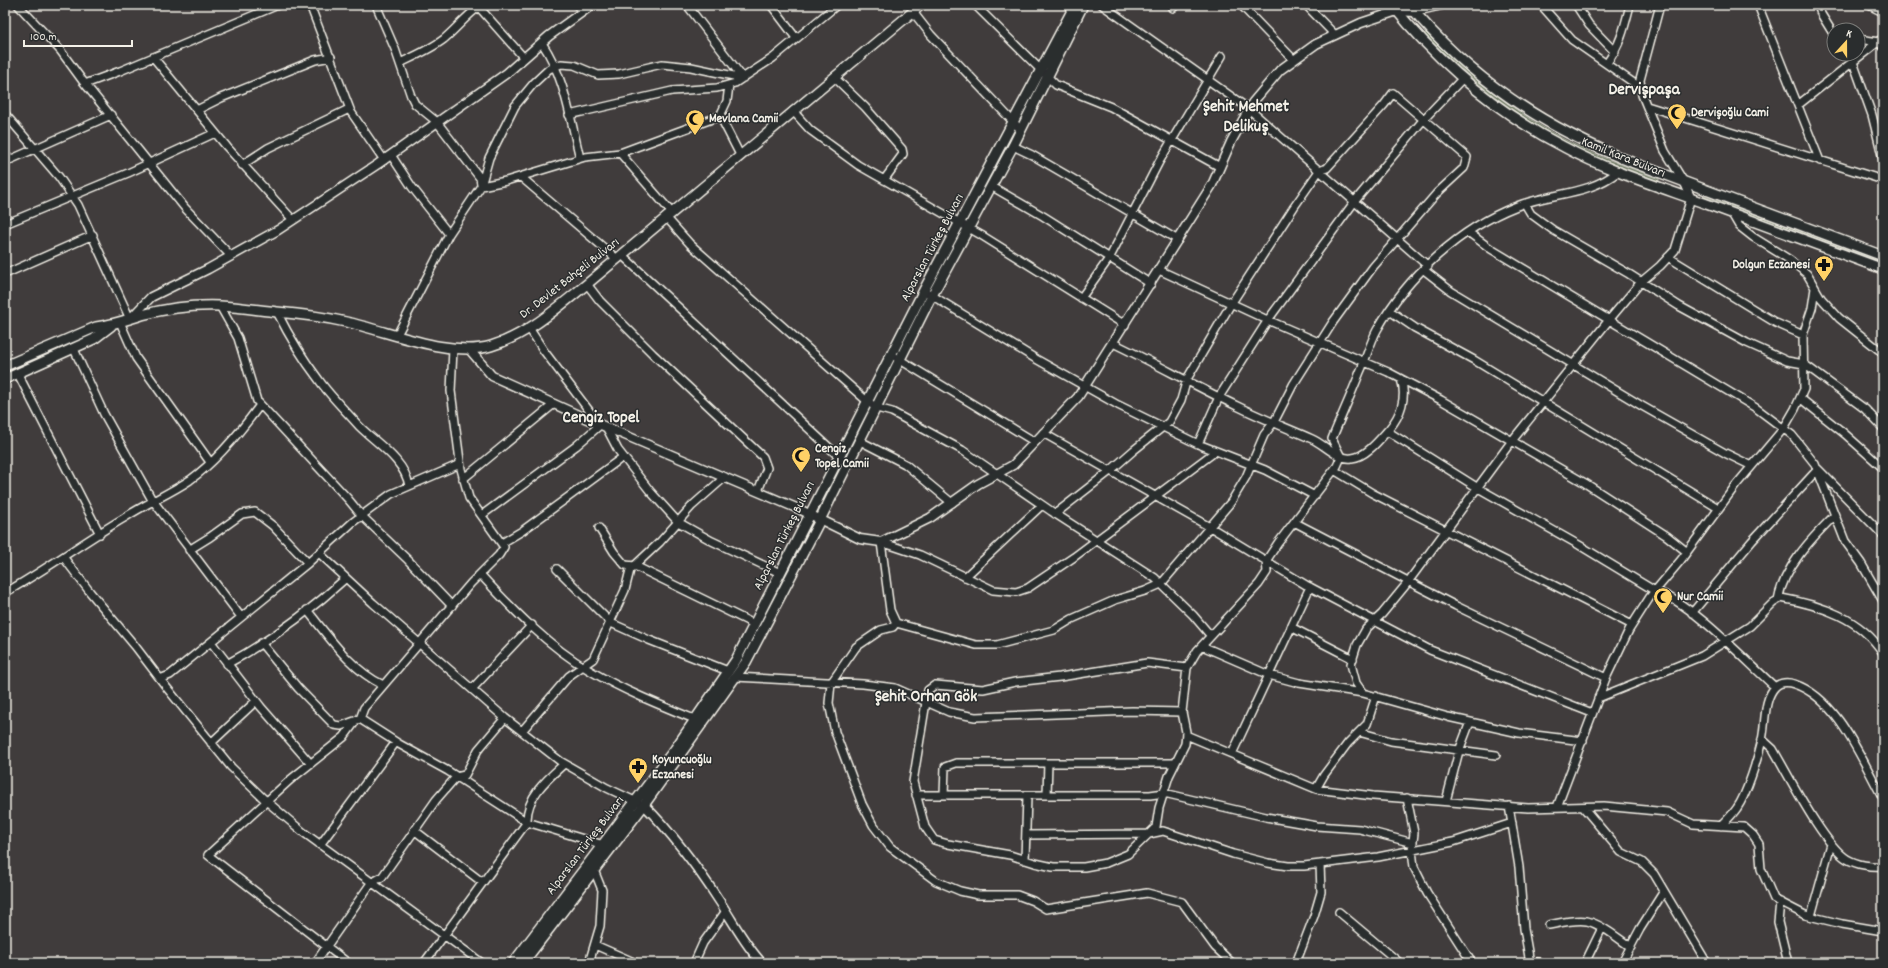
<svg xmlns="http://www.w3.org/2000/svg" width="1888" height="968" font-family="Dekko,sans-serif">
<rect width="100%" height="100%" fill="#403c3c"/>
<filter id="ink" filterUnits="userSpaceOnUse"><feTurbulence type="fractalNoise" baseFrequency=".025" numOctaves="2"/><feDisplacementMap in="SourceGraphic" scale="8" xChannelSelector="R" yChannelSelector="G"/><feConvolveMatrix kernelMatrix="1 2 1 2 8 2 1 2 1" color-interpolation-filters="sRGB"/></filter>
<g filter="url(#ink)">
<path fill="#5a6850" stroke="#a7ac9c" d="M1426,33c40,40 82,75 132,103 32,18 67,30 101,43v2c-36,-14 -73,-26 -106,-46 -48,-27 -89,-62 -129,-101z
M1704,196l179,65v2l-180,-66z"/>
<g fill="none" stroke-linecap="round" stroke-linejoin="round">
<g stroke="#f4f1e8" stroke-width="10">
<path id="minor" d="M18,5l42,45 22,30 103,128 46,48
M310,5l41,107 33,48
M376,5l19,44 16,47 4,8 22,18 43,56 1,6
M477,5l47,53
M577,5l6,6
M687,5l56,73
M771,5l25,33
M975,5l81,80 55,22 109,60
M1102,5l147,104 179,157
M1241,5l53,55
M1306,5l29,30
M1541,5l31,35 69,48
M1576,5l13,20 26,27
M1758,5l62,156
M1818,5l3,9 13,21
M1869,5l14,7
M1173,8l3,-3
M913,12l18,23 89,94
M1414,12l30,-7
M1858,39l21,3 4,5
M542,43c23,34 28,76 38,115
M153,57l74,90 66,73
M1853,62l19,53 11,44
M400,63c15,-7 31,-14 44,-24 13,-11 23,-24 37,-34
M1607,63c14,-20 17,-34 23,-58
M834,77l31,30 37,42 1,5 -19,26
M85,84l35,-13 158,-66
M729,85l-2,16 -7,15 20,39
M1798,105l85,-67
M1647,106l236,74
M197,110l24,-12 94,-38 16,-3
M793,111l17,19 48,35 123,70 144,90
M5,114l54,63 19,28 52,114
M569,115l103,-24 45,-3 18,-5 38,-25 64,-53
M1013,146l19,9 146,85
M620,153l52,60
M391,155l21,32 37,47
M5,162l106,-47
M242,165l26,-17 81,-39
M521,177l96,82
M481,186l25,-5 79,-24 35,-4 100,-37
M991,186l52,30 108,68
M1525,204l6,10 22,16 76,44 50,32 68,37 40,18 17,3 61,45 18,19
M1732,214l7,12 14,11 37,23 17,14 14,24 18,20 44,35
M666,217l24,27 178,158 9,6 15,4 70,38 89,61 104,67 38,37 17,20
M5,224l123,-51 87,-40
M1468,232l23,17 265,159 36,27 23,29 30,77 16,22 22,38
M622,255l226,210
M1668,257l108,66 27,12
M1159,270l104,48 125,54 53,28 144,83 82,53 20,16
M1424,270l27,21 191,115 83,47 27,13
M5,274l88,-39
M587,284l13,17 53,53 110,103 4,11 -9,23
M928,293l108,66 82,46 80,39 67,26 50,26
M1081,298l29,-41 49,-95 63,-106
M220,306l18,32 19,63 91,98 14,17 46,44 44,46
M1390,311l25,17 59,32 244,148
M277,312c12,24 26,47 42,68 11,16 27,31 40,46 17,17 46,34 50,60
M120,322l16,36 74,104
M397,335l52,-101 32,-48 8,-28 26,-52 19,-23 15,-14 12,-5 13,1 24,10 21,-1 43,-10 29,3 52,11
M1113,343c42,20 82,43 124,63 24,12 50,22 75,33 12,5 25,21 40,19 14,-1 28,-19 37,-29 12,-14 18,-32 12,-50
M74,349l30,65 47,84 90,119
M892,355l143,87
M18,374l82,160
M1800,398l45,36 38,34
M606,427l12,23 32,41 28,31 34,19 68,32
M1387,431l91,57 101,57 76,46c35,10 91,70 120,96
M1043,433l172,97 91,55 124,65 162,63
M860,441l45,23 47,39
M1198,444l21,-47 49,-77 87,-119 69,-82 39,-41
M1216,451l-142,106 -46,31 -12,4 -23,-2 -73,-35 -39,-13 9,68 6,13 -3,4 -12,3 -25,17 -25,36 -2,20 6,29 27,72 11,21 17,22 46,34 24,10 18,4h39l16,6 13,8 101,-16 35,9 33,45 17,16
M1334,470l38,23 260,132
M463,479l91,-75
M482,515l94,-69 24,-21 -56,-74 -15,-23
M1294,522l162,84 150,72
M599,528l15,24 11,13 10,1 119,58
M502,543l20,-12 101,-74
M189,550l21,-13 32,-23 13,-2 18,14 35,37
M319,553l54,50 132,115 55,43 47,27 32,15
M64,558l26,34 45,54 32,42 64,79 33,32 39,33 179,131
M557,569l54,54 38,17 79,31
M480,574c32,35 68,72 109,96 35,21 73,36 110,51
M965,577l77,-72
M5,590l3,1c40,-23 77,-50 116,-73 21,-14 45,-24 66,-38 27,-19 51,-49 70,-75
M1778,600c6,-33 33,-61 56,-84
M307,610c22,27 44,60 76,75
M1692,613l60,-72 66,-72 65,66
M896,623l80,22h21l57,-15 18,-11 43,-19 30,-9 16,-7 70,-82 15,-25 18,-42 10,-13 19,-37 40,-63 40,-55 64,-74 27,-25 3,-11 -74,-64 -9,12 -57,63 -8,3 -25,36 -63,97 -44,75 -6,21 -12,22 -35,28 -24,21 -55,43
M1291,627l62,32
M211,642l50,65 49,56
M261,643l37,45 36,37 7,1 19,-7 39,25 49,27 79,51 80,24
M1202,646l67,29 30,8 64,10
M227,664c41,-22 84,-54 119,-86
M1187,668l-40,-5 -87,14 -45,5 -32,7 -48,-4 -7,5 -15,92 12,45 9,13 14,4 62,11 25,8 18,4h31l22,-4 22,-9 28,-27 3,-19 10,-32 16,-32 1,-12 -4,-20 5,-44 10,-17 62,-67 8,-12 -1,-11 12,-18 59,-77 4,-9 -9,-18c9,-22 19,-44 28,-67 6,-13 10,-29 17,-42 30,-54 83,-102 140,-124 36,-14 71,-10 102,-35
M735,677l128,7 32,4 54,24 26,5 157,-6 50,1
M160,679l10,-4 138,-112 45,-41 38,-28 69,-30
M473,688l59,-63
M1598,698l104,-42 48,-30 23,-23 8,-5c39,7 80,20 102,55
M360,719l4,-11 107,-125 28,-28 5,-8 -35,-49 -8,-29 -10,-78 2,-42
M522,731l47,-55 24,-17 32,-69 5,-20 30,-28 32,-36 33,-29
M1359,732l32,9 105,14
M1186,735l130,54 57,7 155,12 76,-2 63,6 26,12 51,3 9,8 6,9 2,25 13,30 31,16 37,9 41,7
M1762,739l11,10c16,27 50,95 74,110 10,6 25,8 36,7
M1583,741l-64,-8 -71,-16 -85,-24 -7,-10 -5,-19 6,-19 9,-16 16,-15 23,-28 106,-144 98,-122 32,-38 19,-16 15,-16 16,-52 -7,-16 -19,-31 -23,-56 -1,-7 -1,-8 20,-75
M211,743l45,-42
M1232,754l78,-167
M1316,789l8,-14 24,-32 19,-19 9,-28
M916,795h234l14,-2 102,24 51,9 43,3 53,14
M944,795l1,-28 11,-4h219
M1047,795l1,-32
M1407,798l7,35 -2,17 2,17 13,26 45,70
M1446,801l13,-50 11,-29
M1509,806l10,61 5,62 6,34
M1557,807l49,-129 23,-48 21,-33 31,-37 55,-75 48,-57 11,-19 9,-20 -1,-54 9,-27 3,-20
M1583,807l38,45 21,10 12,12 53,89
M1721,826c6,-6 12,-12 16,-18 10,-14 21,-51 25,-68 4,-17 1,-40 13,-53 5,-5 13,-5 19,-3 44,14 68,77 89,114
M414,830l68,52
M1026,835l123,-1 14,-3 70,23 35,9 20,3h16l74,-9 75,-15 59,-19
M320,845l76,-103
M1025,860l2,-64
M1780,902l-2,20 10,41
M1339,912l61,51
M1811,916l20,-72
M1549,925c11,-2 26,-6 38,-4 16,4 30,17 44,26
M595,945l41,18
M1529,961l13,2
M315,963l56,-80 11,-6 54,-77 20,-23 9,-2 13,-25 27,-32
M348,963l-140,-108 82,-75 54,-43 11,-15
M424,963l103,-141c-1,-25 20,-43 37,-58
M589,963l11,-37 2,-36 -8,-20
M694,963l9,-20 23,-32
M1296,963l18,-47 7,-24 -1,-28
M1585,963l17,-35
M1622,963l18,-34 24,-38"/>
</g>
<g stroke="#f4f1e8" stroke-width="11">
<path id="tertiary" d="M130,319l21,-22 57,-28 70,-39 100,-66 129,-91 42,-37 43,-31
M469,349l23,27 95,43 214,91 59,29 21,3 49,-24 48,-34 35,-19 65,-68 134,-212 19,-43 22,-40 27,-32 36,-26 45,-21 36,-12 17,1
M644,805c29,29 54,63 76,97 14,21 25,43 42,61"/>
</g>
<g stroke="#f4f1e8" stroke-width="12">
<path id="secondary" d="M1392,5c47,58 106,108 172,142 44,24 93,39 140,56 60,22 119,44 179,66
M1409,5c61,74 136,123 225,158l249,93
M5,366l91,-39c16,-2 30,-7 46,-12 26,-7 52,-10 78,-9 19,1 38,4 57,6 23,2 47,5 69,10 43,9 103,36 145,24 37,-11 66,-38 96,-62l334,-279
M5,379l89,-40 17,-13
M513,963l162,-214 61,-89 188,-370 151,-285
M523,963l121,-158 102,-143 71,-136 112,-225 84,-155 70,-141"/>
</g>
<use href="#minor" stroke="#2a2d2e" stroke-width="7"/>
<use href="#tertiary" stroke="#2a2d2e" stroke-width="8"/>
<use href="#secondary" stroke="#2a2d2e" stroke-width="9"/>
</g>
</g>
<defs>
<g id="mosque-pin" transform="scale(1)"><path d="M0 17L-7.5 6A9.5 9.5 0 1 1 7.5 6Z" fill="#ffd166" stroke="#2a2d2e"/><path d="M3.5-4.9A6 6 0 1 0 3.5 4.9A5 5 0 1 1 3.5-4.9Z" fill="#111"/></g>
<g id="pharmacy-pin" transform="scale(1)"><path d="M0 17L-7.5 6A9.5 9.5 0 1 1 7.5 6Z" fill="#ffd166" stroke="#2a2d2e"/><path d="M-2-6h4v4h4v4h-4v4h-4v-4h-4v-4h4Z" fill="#111"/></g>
</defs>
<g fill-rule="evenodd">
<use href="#mosque-pin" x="1677" y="113"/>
<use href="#mosque-pin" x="695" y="119"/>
<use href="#pharmacy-pin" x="1824" y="265"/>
<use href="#mosque-pin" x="801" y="456"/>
<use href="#mosque-pin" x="1663" y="597"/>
<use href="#pharmacy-pin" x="638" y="767"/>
</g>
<g text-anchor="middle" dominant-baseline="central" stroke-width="3" stroke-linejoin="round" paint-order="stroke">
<g font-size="13" font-weight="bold" fill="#f4f1e8" stroke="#2a2d2e" text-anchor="start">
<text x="1691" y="113">Dervişoğlu Cami</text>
<text x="709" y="119">Mevlana Camii</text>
<text x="1810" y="265" text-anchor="end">Dolgun Eczanesi</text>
<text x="815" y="449">Cengiz<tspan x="815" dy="15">Topel Camii</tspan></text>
<text x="1677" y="597">Nur Camii</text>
<text x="652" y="760">Koyuncuoğlu<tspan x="652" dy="15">Eczanesi</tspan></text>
</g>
<g font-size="13" fill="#f4f1e8" stroke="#2a2d2e">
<text transform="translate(1623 158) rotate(22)">Kamil Kara Bulvarı</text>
<text transform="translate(933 248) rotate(-62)">Alparslan Türkeş Bulvarı</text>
<text transform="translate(570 279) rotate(-38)">Dr. Devlet Bahçeli Bulvarı</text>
<text transform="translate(785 536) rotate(-63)">Alparslan Türkeş Bulvarı</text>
<text transform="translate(586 846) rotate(-53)">Alparslan Türkeş Bulvarı</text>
</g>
<g font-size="17" font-weight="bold" fill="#f4f1e8" stroke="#2a2d2e">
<text x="1644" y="91">Dervişpaşa</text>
<text x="1246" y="108">Şehit Mehmet<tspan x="1246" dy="20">Delikuş</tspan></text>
<text x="601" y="419">Cengiz Topel</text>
<text x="926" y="698">Şehit Orhan Gök</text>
</g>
</g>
<rect width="1888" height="968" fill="none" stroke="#2a2d2e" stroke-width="20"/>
<rect x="10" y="10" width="1868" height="948" fill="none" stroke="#f4f1e8" stroke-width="1.5" filter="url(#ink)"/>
<g transform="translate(1846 42) rotate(21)"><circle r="19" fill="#2a2d2e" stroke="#7b7b78"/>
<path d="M0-3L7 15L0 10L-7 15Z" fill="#ffd166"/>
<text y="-6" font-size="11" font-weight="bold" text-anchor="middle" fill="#f4f1e8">K</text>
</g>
<path d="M24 40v6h108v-6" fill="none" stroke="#f4f1e8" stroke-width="2"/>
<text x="30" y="40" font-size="12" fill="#f4f1e8" stroke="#2a2d2e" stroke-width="3" paint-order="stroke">100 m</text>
</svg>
